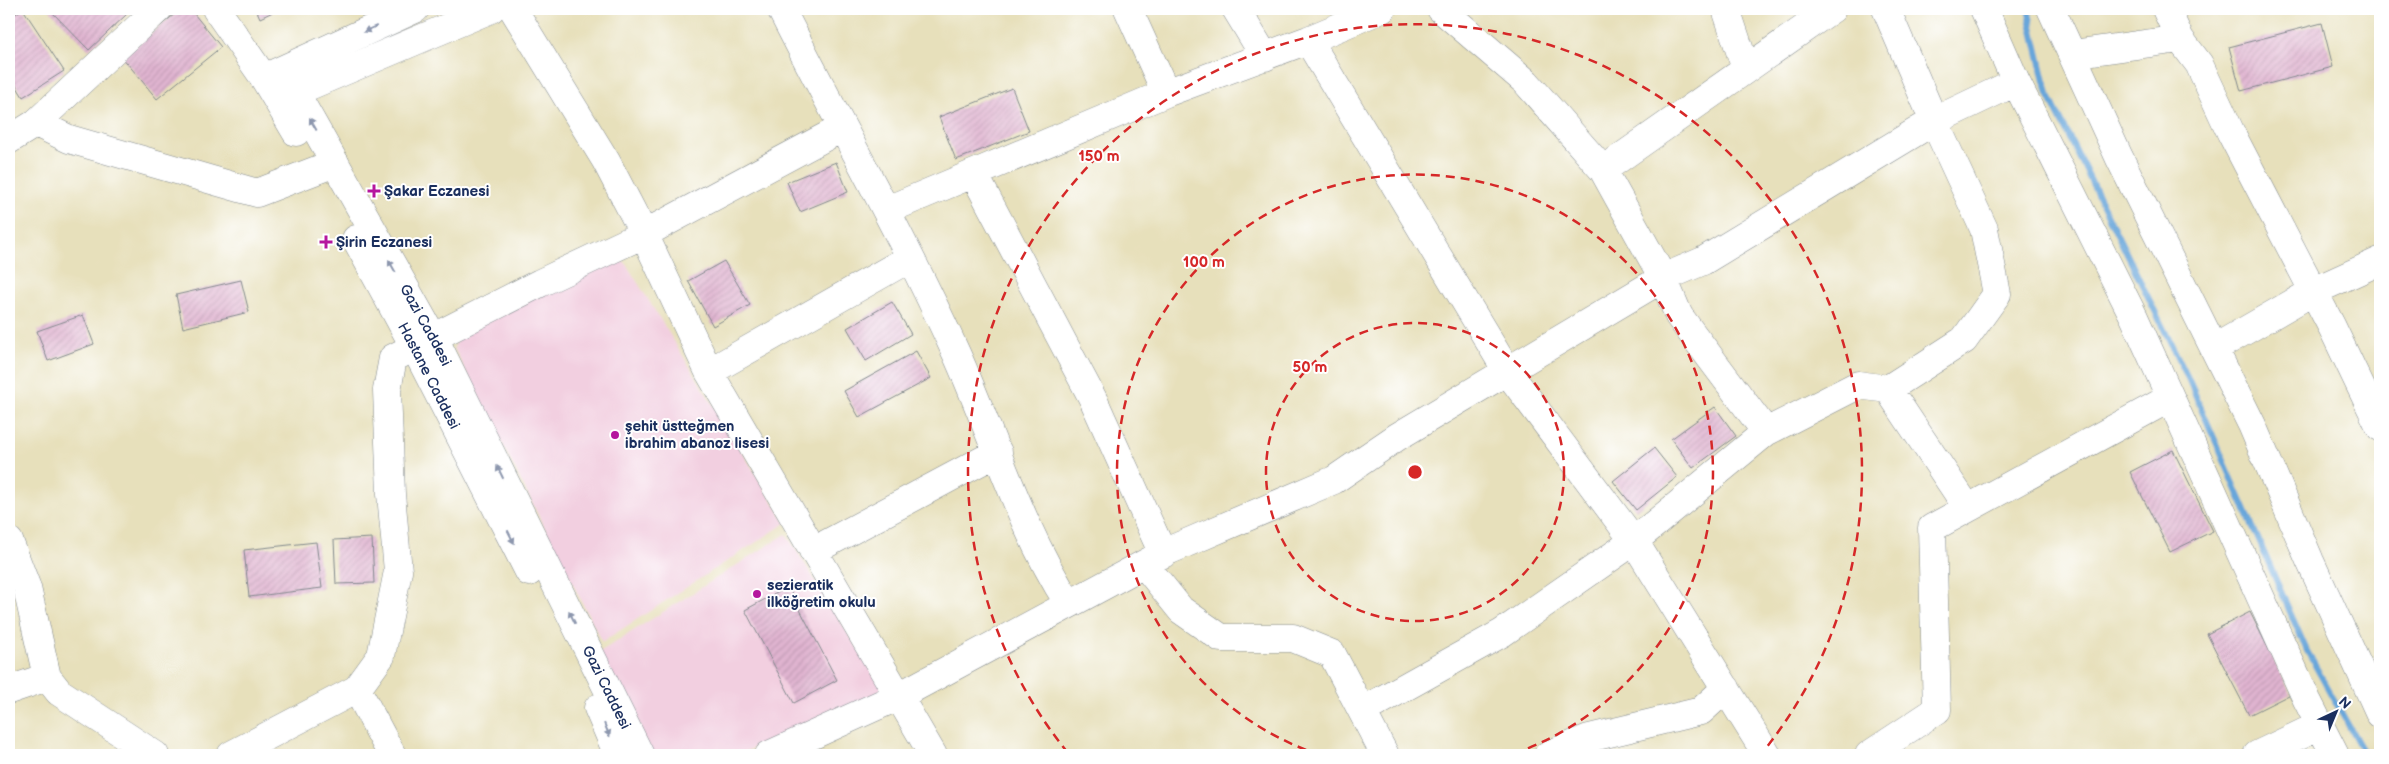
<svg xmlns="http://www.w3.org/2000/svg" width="2389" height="764" font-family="'Balsamiq Sans',sans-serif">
<defs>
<pattern id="building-hatch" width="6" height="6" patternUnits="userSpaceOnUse" patternTransform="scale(1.25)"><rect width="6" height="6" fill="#e0b4d0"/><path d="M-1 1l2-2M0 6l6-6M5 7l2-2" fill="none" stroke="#c09bb5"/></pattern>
</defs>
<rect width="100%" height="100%" fill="#fff"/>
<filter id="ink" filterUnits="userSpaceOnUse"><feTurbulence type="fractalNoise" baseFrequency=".02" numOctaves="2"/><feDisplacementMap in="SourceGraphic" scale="10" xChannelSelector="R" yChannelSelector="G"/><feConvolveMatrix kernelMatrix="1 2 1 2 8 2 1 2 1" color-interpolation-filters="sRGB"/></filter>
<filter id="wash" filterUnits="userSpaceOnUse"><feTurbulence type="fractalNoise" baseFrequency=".0096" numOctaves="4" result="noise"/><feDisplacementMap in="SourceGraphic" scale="20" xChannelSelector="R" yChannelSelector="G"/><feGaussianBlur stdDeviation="1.12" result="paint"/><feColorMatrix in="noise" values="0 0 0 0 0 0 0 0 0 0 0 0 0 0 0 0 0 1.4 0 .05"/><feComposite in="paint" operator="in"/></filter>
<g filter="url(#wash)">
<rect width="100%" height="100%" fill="#e7e0bb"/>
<path fill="#f2cfe0" d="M606,260l19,2 161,261 -184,119 -148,-294 5,-14z
M786,534l99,157 -148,64h-91l-51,-100z"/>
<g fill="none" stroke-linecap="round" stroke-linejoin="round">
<path stroke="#68a6da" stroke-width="6" d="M2028,9l20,85 140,284 119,273 58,104"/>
</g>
<g id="blocks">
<path fill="url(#building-hatch)" d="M23,9l41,62 -41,26 -14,-23v-56z
M49,9h73l5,5 -38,36z
M181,9h9l31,38 -64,52 -35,-42z
M256,9h23l-19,9z
M2322,23l11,44 -92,24 -12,-44z
M1012,88l17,43 -73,29 -17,-43z
M836,162l12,30 -48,20 -13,-30z
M724,261l26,44 -37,21 -25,-45z
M241,280l8,32 -66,16 -7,-33z
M892,302l19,32 -45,27 -19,-33z
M83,315l11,29 -46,17 -11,-30z
M916,351l15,27 -72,39 -15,-26z
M1715,407l21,29 -43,32 -22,-29z
M1654,448l23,29 -41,33 -23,-29z
M2173,450l40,81 -43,21 -40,-80z
M372,538l2,45 -38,1 -2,-44z
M316,542l6,46 -73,9 -5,-47z
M788,587l49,93 -43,23 -49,-93z
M2250,612l41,82 -42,21 -42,-81z"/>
</g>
</g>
<g filter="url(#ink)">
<use href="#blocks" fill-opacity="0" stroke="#81888c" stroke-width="1"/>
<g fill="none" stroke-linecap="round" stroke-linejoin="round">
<g stroke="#81888c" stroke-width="29">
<path id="minor" d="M513,9l93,152 38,73 65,138 224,383
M781,9c58,115 122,227 175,344 38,84 63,173 113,251
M1128,9l38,84
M1236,9l29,48
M1726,9l20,60
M1886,9l48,112 50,108 13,65 -33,46 -76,49
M1984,9l32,73 118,235 173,383 28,55
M2051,9l68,148 133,268 58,136 70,153
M2166,9l14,30 19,25 32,69 101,194 48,100
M1308,40l199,331 127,170 133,214
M2072,54l108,-15
M36,123l33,16 188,54 78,-30
M9,140l27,-17 122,-114
M1603,170l229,-161
M974,174l119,225 70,155
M887,210l279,-117 142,-53 74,-31
M2215,348l99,-57 66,-30
M709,372l201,-114
M1967,507l-79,-118 -30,-4 -92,47 -87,-116 -16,-38 40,-17 231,-140 82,-39
M9,541l18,47 20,89 12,15 96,63
M813,551l185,-99
M1144,564l37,46 40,28h72l39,16 53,101
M357,689l35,66
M9,690l38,-13
M1362,711l140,-78 132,-92 132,-109
M231,755l126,-66 24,-33 17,-85 -7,-77 -4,-104 6,-32 147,-75 104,-49 198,-106
M769,755l130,-59 271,-146 164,-70 63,-43 266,-159 -60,-108 -77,-88 -85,-73
M1548,755l41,-17 112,-27 25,-23
M1869,755l68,-45 -5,-182 238,-130
M2257,755l63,-30"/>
</g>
<g stroke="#81888c" stroke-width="29">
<g id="major">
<path d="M216,9l48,69 32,54"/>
<path id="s1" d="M491,9l-196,83 143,254 202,409"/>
<path d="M264,78l151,-69"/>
<path id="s2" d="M356,239l58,107 115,226"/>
<path d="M598,708l20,47"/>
</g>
</g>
<use href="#minor" stroke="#fff" stroke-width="28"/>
<use href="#major" stroke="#fff" stroke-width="28"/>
</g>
<defs><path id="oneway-solid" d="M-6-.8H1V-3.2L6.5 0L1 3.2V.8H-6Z" transform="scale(1.25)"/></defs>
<g fill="#8d97ae">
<use href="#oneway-solid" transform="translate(370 29) rotate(155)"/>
<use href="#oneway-solid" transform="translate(313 124) rotate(-119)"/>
<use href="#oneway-solid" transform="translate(392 266) rotate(-119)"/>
<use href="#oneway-solid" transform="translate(500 472) rotate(-116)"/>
<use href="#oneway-solid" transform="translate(511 537) rotate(63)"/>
<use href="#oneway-solid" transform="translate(572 617) rotate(-116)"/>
<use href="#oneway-solid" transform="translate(607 730) rotate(67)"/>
</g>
</g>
<g fill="none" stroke="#d62828" stroke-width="2.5" stroke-dasharray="9 6">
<circle cx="1415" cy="472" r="149"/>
<path d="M1320 755A298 298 0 1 1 1510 755"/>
<path d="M1068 753A447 447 0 1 1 1762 753"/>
</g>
<g fill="#b5179e" stroke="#fff" stroke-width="2">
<path d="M371.5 183.5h5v5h5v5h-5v5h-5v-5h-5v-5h5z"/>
<path d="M323.5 234.5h5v5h5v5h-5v5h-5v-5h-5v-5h5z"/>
<circle cx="615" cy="435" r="5"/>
<circle cx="757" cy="594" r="5"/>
</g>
<g text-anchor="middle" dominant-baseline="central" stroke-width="4" stroke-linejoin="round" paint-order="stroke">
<g font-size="15" font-weight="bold" fill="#1b2f5e" stroke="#fff" text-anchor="start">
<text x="384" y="191">Şakar Eczanesi</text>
<text x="336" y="242">Şirin Eczanesi</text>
<text x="625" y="426">şehit üstteğmen<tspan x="625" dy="17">ibrahim abanoz lisesi</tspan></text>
<text x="767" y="585">sezieratik<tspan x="767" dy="17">ilköğretim okulu</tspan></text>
</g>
<g font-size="15" fill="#1b2f5e" stroke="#fff">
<text stroke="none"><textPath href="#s1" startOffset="480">Gazi Caddesi</textPath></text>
<text stroke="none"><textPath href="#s2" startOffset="155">Hastane Caddesi</textPath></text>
<text stroke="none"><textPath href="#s1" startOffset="885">Gazi Caddesi</textPath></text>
</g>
</g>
<circle cx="1415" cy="472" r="8" fill="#d62828" stroke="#fff" stroke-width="2.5"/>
<g font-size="15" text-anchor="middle" font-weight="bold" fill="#d62828" stroke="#fff" stroke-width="4" stroke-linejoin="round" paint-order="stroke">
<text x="1099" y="161">150 m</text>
<text x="1204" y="267">100 m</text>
<text x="1310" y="372">50 m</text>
</g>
<rect width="2389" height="764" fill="none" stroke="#fff" stroke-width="30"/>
<g transform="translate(2336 712) rotate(44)" stroke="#ffffff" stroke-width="4" paint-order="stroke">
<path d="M0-4L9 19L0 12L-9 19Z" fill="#1b2f5e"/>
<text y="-8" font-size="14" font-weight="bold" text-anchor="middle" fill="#1b2f5e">N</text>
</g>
</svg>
